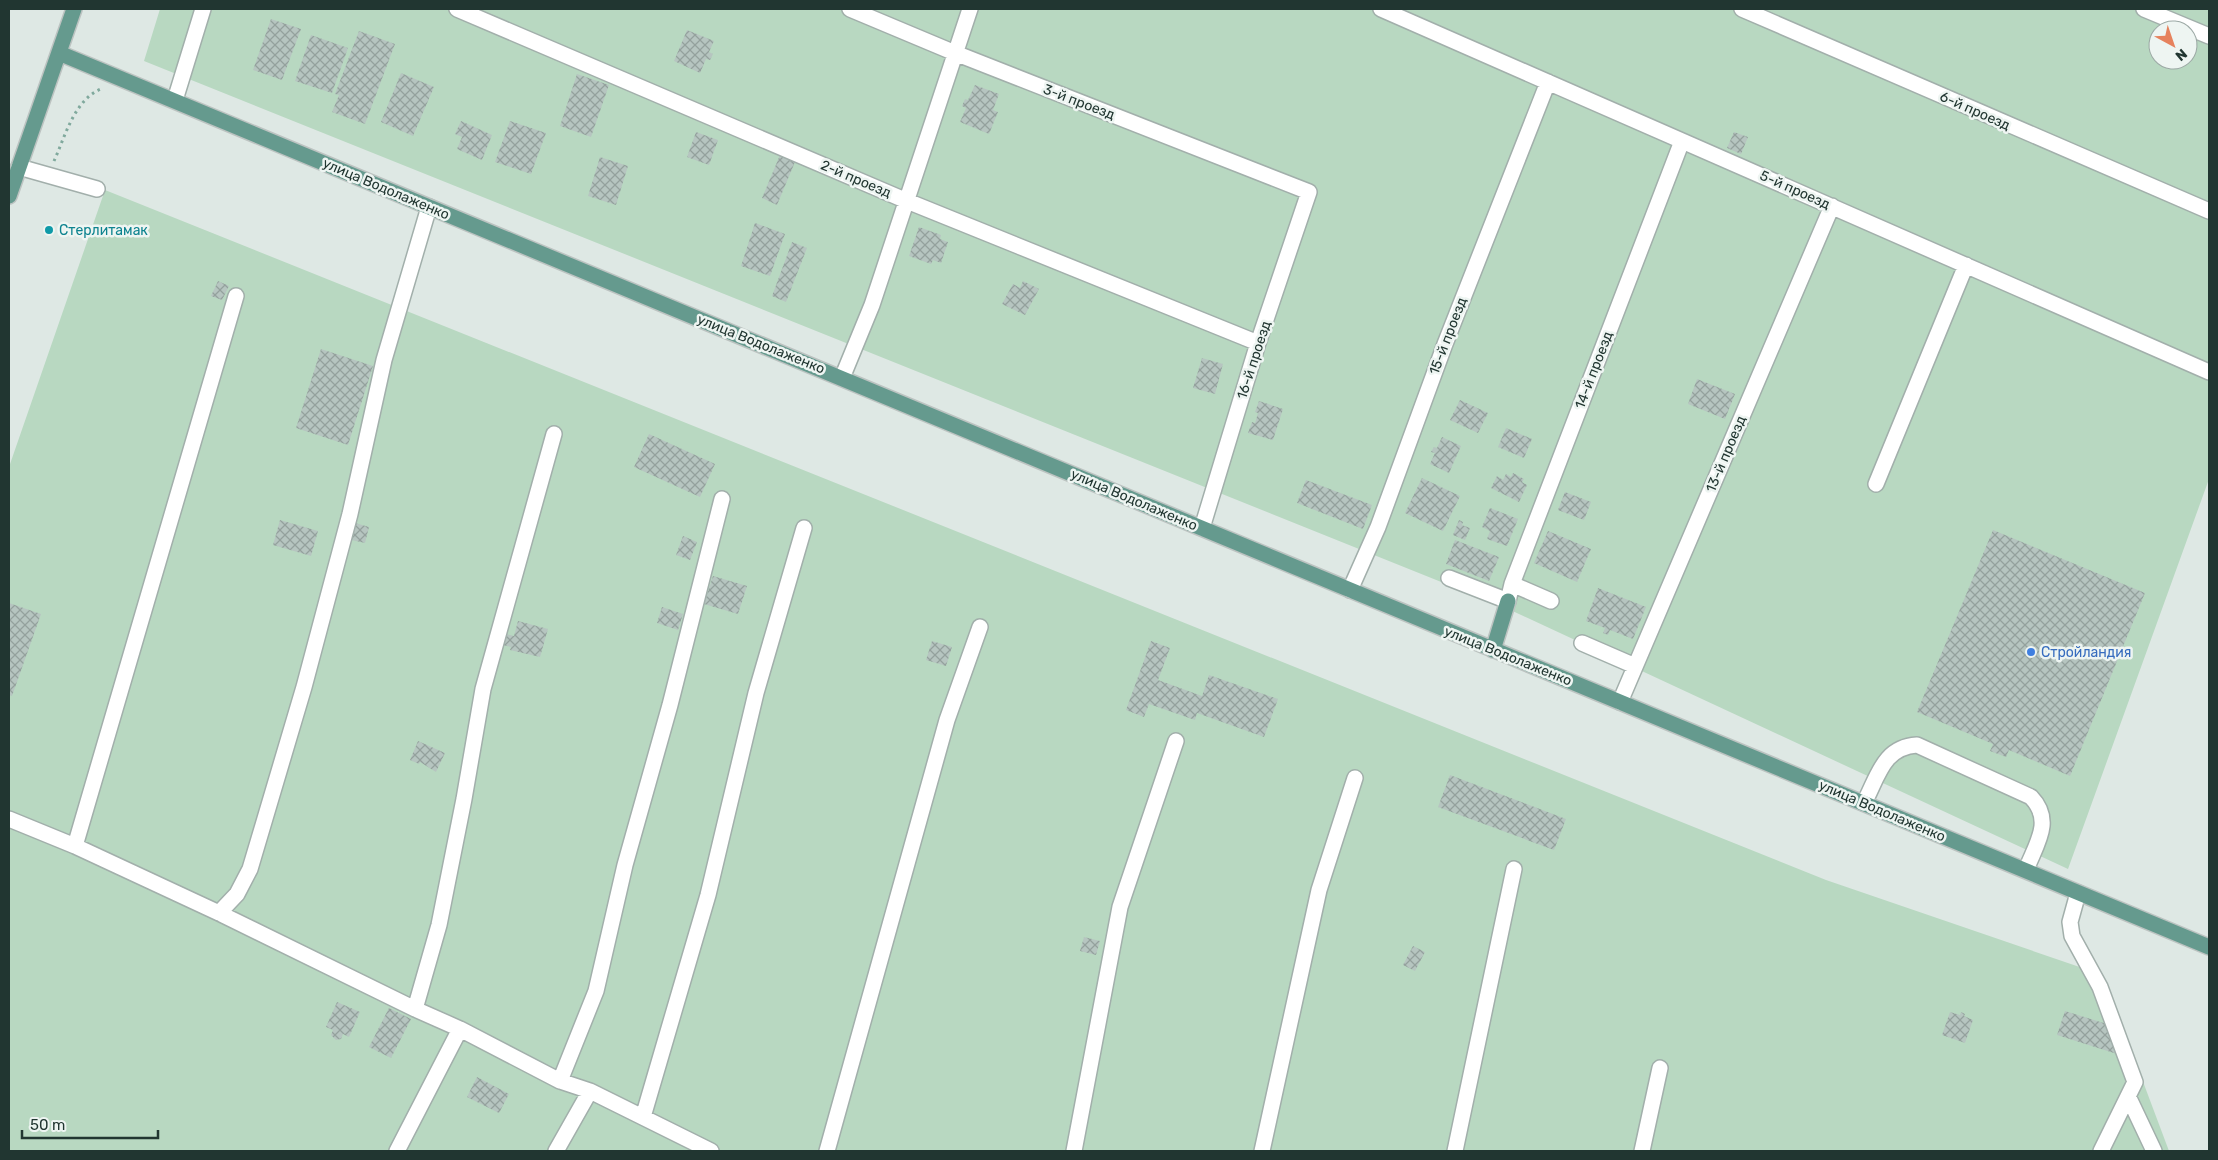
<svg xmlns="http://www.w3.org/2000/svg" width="2218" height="1160" font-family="Rubik,sans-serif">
<defs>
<pattern id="building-cross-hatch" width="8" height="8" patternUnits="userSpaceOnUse" patternTransform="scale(1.25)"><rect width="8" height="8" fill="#b6c5c0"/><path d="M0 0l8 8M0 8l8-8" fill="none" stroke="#94a19d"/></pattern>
</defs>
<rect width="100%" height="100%" fill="#dee8e4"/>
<path fill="#b8d8c1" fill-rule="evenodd" d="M160,9h2049v470l-141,390 -562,-261 -1362,-547zM2158,30h30v30h-30z
M105,190l1721,690 277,95 66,176h-2160v-684z"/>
<path fill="url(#building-cross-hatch)" d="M271,19l30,10 -19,51 -29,-10z
M687,30l27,11 -5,11 4,2 -3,6 -4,-1 -6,14 -26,-12z
M359,31l36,13 -30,80 -33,-12 7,-17 -4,-1z
M311,35l37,13 -16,45 -37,-12z
M401,73l33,14 -21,49 -32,-14z
M577,74l32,11 -18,52 -31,-11z
M975,85l24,9 -6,16 5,2 -9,22 -29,-12 6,-14 -4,-2 3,-7 3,1z
M461,121l31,14 -10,25 -25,-11 5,-12 -7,-3z
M510,121l36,12 -15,41 -36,-12z
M696,132l22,8 -9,25 -22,-8z
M1734,132l14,5 -7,17 -14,-6z
M780,155l15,7 -18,43 -15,-7z
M600,157l28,9 -12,39 -28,-9z
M755,223l30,11 -15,42 -29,-10z
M919,227l22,8 -1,4 8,3 -7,21 -8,-3 -2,4 -22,-8z
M792,242l15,6 -21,54 -14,-6z
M218,281l11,5 -7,14 -11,-4z
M1023,281l16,8 -14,26 -23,-11 11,-20 7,4z
M321,349l52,17 -25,79 -52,-17z
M1202,358l21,6 -8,30 -22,-6z
M1697,379l38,15 -10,25 -37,-15z
M1460,400l28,13 -10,20 -28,-13z
M1259,401l24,8 -10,31 -25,-7 4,-11 3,1 3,-10 -3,-1z
M1506,428l26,11 -8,19 -26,-11z
M649,434l66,30 -15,33 -66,-30z
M1442,437l19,9 -12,27 -19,-9 5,-11 -4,-1 3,-5 3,1z
M1513,473l11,6 -2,3 5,3 -8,17 -28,-14 6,-12 6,4 3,-6 5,3z
M1422,478l38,18 -17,35 -38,-18z
M1306,480l66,25 -9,24 -66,-26z
M1565,492l26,10 -7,18 -26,-10z
M1490,508l28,11 -11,27 -20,-7 3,-8 -8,-4z
M280,520l38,11 -7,25 -38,-11z
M1459,520l4,2 -1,3 8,3 -5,12 -12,-5z
M352,522l17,5 -4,16 -18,-4z
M1993,530l152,63 -75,183 -61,-26 -3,7 -16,-6 3,-7 -76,-32z
M1548,531l43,18 -14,33 -43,-19z
M683,536l14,6 -7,18 -14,-5z
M1455,540l44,17 -10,24 -43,-17z
M713,576l34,10 -9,28 -34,-10z
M1598,588l48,19 -13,32 -23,-9 -2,5 -5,-2 2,-5 -19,-7z
M9,603l32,11 -29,82 -3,-1z
M662,607l21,7 -5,16 -21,-7z
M518,621l30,8 -8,28 -30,-7 1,-3 -8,-2 3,-11 8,2z
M932,641l20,6 -6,19 -20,-6z
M1151,641l19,7 -12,32 44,16 7,-21 69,24 -14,38 -67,-24 -2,7 -46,-16 -5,13 -18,-7z
M418,741l27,12 -9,19 -16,-10 -1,2 -9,-4z
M1450,775l116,44 -12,31 -116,-43z
M1084,937l16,4 -4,14 -16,-4z
M1413,946l12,6 -10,19 -12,-6z
M337,1002l23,10 -11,25 -6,-3 -2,5 -5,1 -5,-5 2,-5 -7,-3z
M389,1008l22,11 -20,39 -22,-11z
M2065,1011l45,14 7,29 -60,-19z
M1950,1012l10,3 1,-3 4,2 -1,2 9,4 -8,23 -23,-8z
M477,1077l32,17 -10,19 -32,-16z"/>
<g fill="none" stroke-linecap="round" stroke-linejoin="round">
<g stroke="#a2afab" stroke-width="18">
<path id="minor" d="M457,9l450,192 351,142
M850,9l105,44 354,139 -51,151 -56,185
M1381,9l828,363
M1742,9l467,202
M2144,9l65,27
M175,100l28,-91
M19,167l78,22
M842,378l30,-73 98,-296
M1876,484l90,-219
M1449,578l59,23 4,-17 170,-443
M1512,584l39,17
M1350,590l28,-63 67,-183 103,-262
M1582,643l53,23
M1620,702l212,-496
M1864,803c14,-26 19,-56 53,-58l114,52c23,24 5,47 -5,73
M9,819l66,27 144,67 196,96 45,20 100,52 30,10 121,60
M75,846l161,-550
M2078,893l-8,29 2,14 28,51 35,95 -34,69
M219,913l18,-19 13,-25 54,-182 46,-173 34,-154 45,-153
M415,1009l24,-84 25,-126 19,-110 71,-255
M560,1081l36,-90 29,-126 45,-160 52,-206
M2128,1096l26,55
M643,1117l65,-222 48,-202 48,-165
M397,1151l63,-122
M556,1151l34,-60
M827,1151l120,-431 33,-93
M1074,1151l46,-244 56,-166
M1262,1151l57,-261 36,-112
M1455,1151l59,-282
M1642,1151l18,-83"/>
</g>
<g stroke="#bcc3c1" stroke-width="18">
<path id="major" d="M59,53l2150,894
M9,196l65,-187
M1493,650l15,-49"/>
</g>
<path stroke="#80a99d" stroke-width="3" stroke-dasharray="2.5 4" stroke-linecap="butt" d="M54,161c11,-24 20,-61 47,-72"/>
<use href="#minor" stroke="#fff" stroke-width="15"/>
<use href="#major" stroke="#659a8e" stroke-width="15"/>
</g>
<circle fill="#0f9aa8" stroke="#eef5f2" stroke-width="2" cx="49" cy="230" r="5"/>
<circle fill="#3f7fe0" stroke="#eef5f2" stroke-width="2" cx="2031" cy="652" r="5"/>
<g text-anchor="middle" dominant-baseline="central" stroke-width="5" stroke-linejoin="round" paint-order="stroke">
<g font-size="14" fill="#213631" stroke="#eef5f2">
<text transform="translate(1079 102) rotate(21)">3-й проезд</text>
<text transform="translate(1975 111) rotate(24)">6-й проезд</text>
<text transform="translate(856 179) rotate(23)">2-й проезд</text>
<text transform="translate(386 189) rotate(23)">улица Водолаженко</text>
<text transform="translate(1795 190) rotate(24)">5-й проезд</text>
<text transform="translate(1448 336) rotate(-69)">15-й проезд</text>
<text transform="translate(761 344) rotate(22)">улица Водолаженко</text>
<text transform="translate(1254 360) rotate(-72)">16-й проезд</text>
<text transform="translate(1594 370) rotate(-69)">14-й проезд</text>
<text transform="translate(1726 454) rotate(-67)">13-й проезд</text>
<text transform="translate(1134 500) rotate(23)">улица Водолаженко</text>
<text transform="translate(1508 656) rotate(22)">улица Водолаженко</text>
<text transform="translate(1882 811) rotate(23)">улица Водолаженко</text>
</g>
<g font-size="14" fill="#0d838f" stroke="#eef5f2" text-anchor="start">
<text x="59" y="230">Стерлитамак</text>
</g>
<g font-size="14" fill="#366cbe" stroke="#eef5f2" text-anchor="start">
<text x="2041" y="652">Стройландия</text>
</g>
</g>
<rect width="2218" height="1160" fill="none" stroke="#213631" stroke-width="20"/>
<g transform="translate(2173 45) rotate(140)"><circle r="24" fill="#eef5f2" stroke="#9ca9a5"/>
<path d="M0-4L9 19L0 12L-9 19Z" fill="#e6825d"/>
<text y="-8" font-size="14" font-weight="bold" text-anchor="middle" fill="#213631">N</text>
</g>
<path d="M22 1130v8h136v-8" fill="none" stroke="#213631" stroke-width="2.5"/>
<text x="30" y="1130" font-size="15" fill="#213631" stroke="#eef5f2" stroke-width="4" paint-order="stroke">50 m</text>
</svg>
